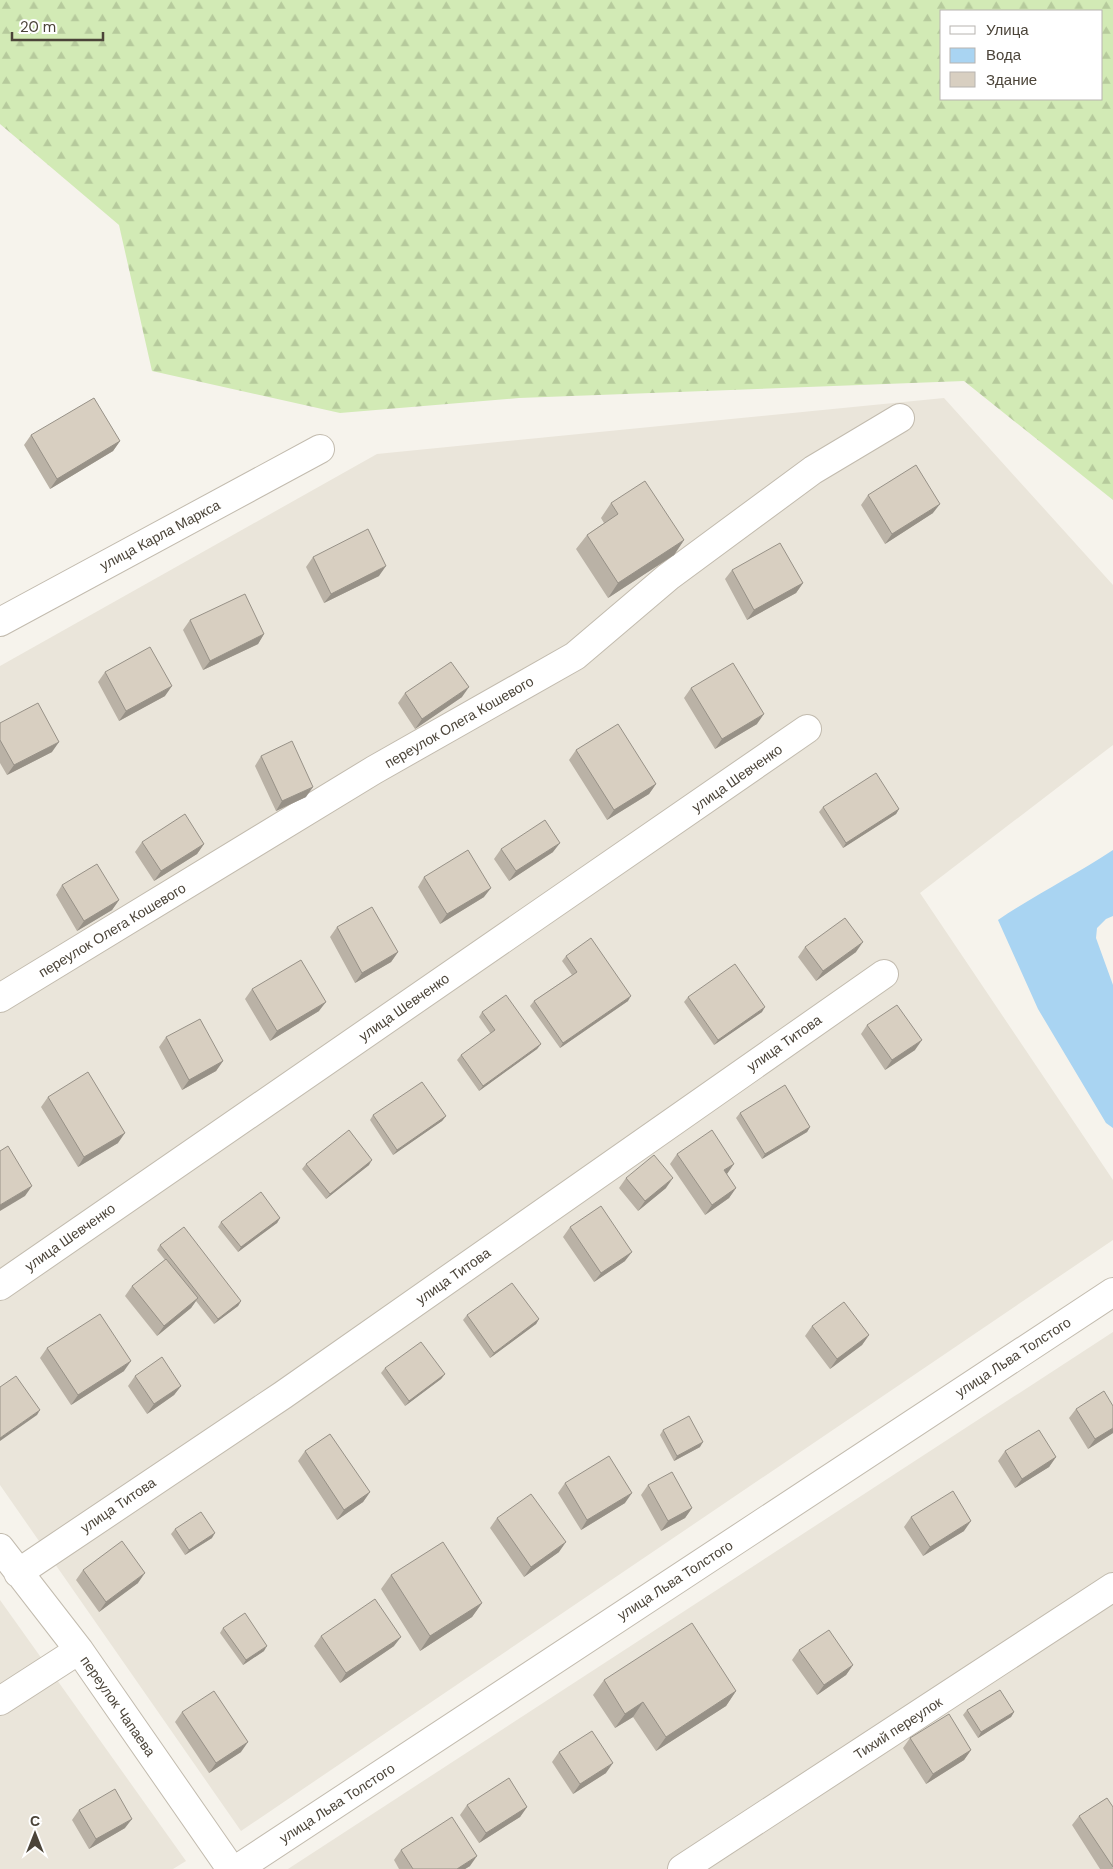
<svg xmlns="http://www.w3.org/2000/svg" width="1113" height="1869" font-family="'DM Sans',sans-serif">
<defs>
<pattern id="forest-firs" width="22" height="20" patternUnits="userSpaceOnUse" patternTransform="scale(1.25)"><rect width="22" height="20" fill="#d2eab5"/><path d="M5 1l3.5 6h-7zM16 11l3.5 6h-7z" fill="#b6ca9c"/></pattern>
</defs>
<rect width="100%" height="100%" fill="#f6f3ec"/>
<path fill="#eae5da" d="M944,398l169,187v160l-193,148 193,287v60l-872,591 -241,-346v-819l377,-212z
M1113,1332v537h-825z
M0,1600l186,261 -13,8h-173z"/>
<path fill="url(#forest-firs)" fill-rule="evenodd" d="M0,0h1113v500l-149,-119 -445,17 -179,15 -188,-42 -33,-146 -119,-101zM942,11h160v88h-160z"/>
<path fill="#a9d4f2" d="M1113,850v66l-7,3 -9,9 -1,10 17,47v143l-7,-5 -68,-114 -40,-89c37,-25 77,-45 115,-70z"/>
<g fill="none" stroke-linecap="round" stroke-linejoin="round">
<g stroke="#c2bbae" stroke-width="30">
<path id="minor" d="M0,622l320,-173
M0,998l374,-228 201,-114 93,-79 145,-107 87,-52
M0,1286l807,-557
M0,1548l79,102 152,219
M18,1573l265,-178 601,-421
M0,1701l79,-51
M237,1869l876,-577
M682,1869l431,-282"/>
</g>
<use href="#minor" stroke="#fff" stroke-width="28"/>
</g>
<path fill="#bab2a6" d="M31,435l89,6 -7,10 -63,38 -26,-44z
M868,495l65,18 -48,31 -24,-39z
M611,503l73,37 -10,15 -66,43 -32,-49 11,-14 17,-12 -3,-5z
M313,557l66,19 -55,27 -18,-36z
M732,570l71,13 -7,10 -49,27 -22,-41z
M190,620l74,14 -6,10 -55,26 -20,-40z
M105,672l60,24 -46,25 -21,-39z
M691,688l66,36 -42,25 -31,-51z
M405,693l57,4 -47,32 -17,-26z
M0,723l52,29 -45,23 -7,-12z
M576,750l80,34 -7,10 -42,26 -38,-60z
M261,756l45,41 -30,14 -21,-45z
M823,807l76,2 -3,5 -53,34 -24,-36z
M142,842l62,2 -7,10 -43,27 -19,-29z
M501,849l52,3 -44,29 -15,-22z
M424,877l60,20 -44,27 -22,-37z
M62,885l57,15 -7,10 -35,21 -21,-36z
M337,927l61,25 -7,10 -36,21 -25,-46z
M805,947l51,5 -40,29 -18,-24z
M566,956l62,45 -68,47 -30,-42 4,-5 38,-26 -10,-14z
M252,989l67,22 -49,30 -25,-42z
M688,997l74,15 -48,33 -30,-43z
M482,1012l59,32 -4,5 -58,42 -22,-31 4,-5 30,-21 -12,-17z
M867,1025l48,25 -30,20 -24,-36z
M166,1037l57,24 -7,10 -34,19 -23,-43z
M48,1097l70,46 -40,24 -37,-60z
M740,1113l70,14 -3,5 -45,27 -26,-41z
M373,1115l73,1 -4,5 -49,34 -23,-35z
M677,1154l50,20 9,14 -7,10 -24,17 -35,-51z
M306,1164l63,1 -43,34 -24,-30z
M626,1178l40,10 -28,23 -19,-23z
M280,1218l-3,5 -39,29 -20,-25 3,-5z
M570,1227l55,34 -31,21 -31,-45z
M160,1245l81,56 -3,5 -24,18 -18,-23 -5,7 -34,28 -32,-40 7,-10 33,-26 -8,-10z
M467,1315l72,4 -3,5 -46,34 -27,-38z
M812,1326l57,9 -7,10 -32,24 -25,-33z
M47,1348l77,23 -53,34 -31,-47z
M385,1368l60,6 -4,5 -36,27 -24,-33z
M135,1376l46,10 -7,9 -27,19 -19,-28z
M1076,1409l37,24 -25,16 -19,-31z
M663,1430l37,17 -26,14 -14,-26z
M305,1451l65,41 -7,10 -26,18 -39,-59z
M1005,1451l51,6 -7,10 -34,21 -17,-27z
M565,1483l60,20 -44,27 -23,-37z
M648,1485l44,23 -7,10 -24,13 -20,-36z
M911,1517l53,14 -41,25 -19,-29z
M497,1518l62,34 -35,25 -34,-49z
M175,1529l37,9 -27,17 -14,-21z
M83,1570l55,13 -39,29 -23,-32z
M391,1575l91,28 -10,14 -52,34 -39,-62z
M223,1628l41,23 -21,14 -23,-32z
M321,1636l73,10 -54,37 -26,-37z
M799,1650l54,15 -7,10 -29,20 -25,-35z
M604,1680l132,11 -10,15 -70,45 -23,-34 -18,11 -22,-33z
M967,1710l47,2 -3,5 -33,21 -15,-23z
M182,1712l59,40 -32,21 -34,-51z
M910,1738l61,12 -7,10 -38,24 -23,-36z
M559,1752l47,21 -33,21 -21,-32z
M1107,1798l6,71h-13l-28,-44 7,-9z
M467,1805l60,2 -7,10 -41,26 -19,-28z
M79,1810l46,18 -36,21 -17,-29z
M401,1850l69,16 -5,3h-66l-5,-9z"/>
<path fill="#979187" d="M120,441l-7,10 -63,38 7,-10z
M940,504l-7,9 -48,31 7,-10z
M684,540l-10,15 -66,43 10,-15z
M386,566l-7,10 -55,27 7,-9z
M803,583l-7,10 -49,27 7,-10z
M264,634l-6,10 -55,26 7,-9z
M172,686l-7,10 -46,25 7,-10z
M469,687l-7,10 -47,32 7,-10z
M764,714l-7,10 -42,25 7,-10z
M59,742l-7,10 -45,23 7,-10z
M656,784l-7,10 -42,26 7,-10z
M313,787l-7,10 -30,14 6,-10z
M899,809l-3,5 -53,34 3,-5z
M560,843l-7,9 -44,29 7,-10z
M204,844l-7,10 -43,27 7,-10z
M491,888l-7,9 -44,27 7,-10z
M119,900l-7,10 -35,21 7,-10z
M863,942l-7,10 -40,29 7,-10z
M398,952l-7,10 -36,21 7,-10z
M631,996l-3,5 -68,47 3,-5z
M326,1002l-7,9 -49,30 7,-10z
M765,1007l-3,5 -48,33 4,-5z
M922,1040l-7,10 -30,20 7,-10z
M541,1044l-4,5 -58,42 4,-5z
M223,1061l-7,10 -34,19 7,-10z
M446,1116l-4,5 -49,34 4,-5z
M810,1127l-3,5 -45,27 3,-5z
M125,1133l-7,10 -40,24 6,-10z
M372,1160l-3,5 -43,34 4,-5z
M734,1164l-7,10 -10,6 7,-10z
M673,1178l-7,10 -28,23 7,-10z
M32,1186l-7,10 -25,15v-6z
M736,1188l-7,10 -24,17 7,-10z
M280,1218l-3,5 -39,29 3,-5z
M632,1252l-7,9 -31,21 7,-9z
M198,1298l-7,10 -34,28 7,-10z
M241,1301l-3,5 -24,18 4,-5z
M539,1319l-3,5 -46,34 4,-5z
M869,1335l-7,10 -32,24 7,-10z
M131,1361l-7,10 -53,34 7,-10z
M445,1374l-4,5 -36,27 4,-5z
M181,1386l-7,9 -27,19 7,-10z
M40,1410l-3,5 -37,26v-3z
M1113,1428v5l-25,16 7,-10z
M703,1442l-3,5 -26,14 3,-5z
M1056,1457l-7,10 -34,21 7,-9z
M370,1492l-7,10 -26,18 7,-10z
M632,1493l-7,10 -44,27 6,-10z
M692,1508l-7,10 -24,13 7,-10z
M971,1521l-7,10 -41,25 7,-9z
M215,1533l-3,5 -27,17 4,-5z
M566,1542l-7,10 -35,25 7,-10z
M145,1573l-7,10 -39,29 7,-10z
M482,1603l-10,14 -52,34 10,-15z
M401,1637l-7,9 -54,37 6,-10z
M267,1646l-3,5 -21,14 3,-5z
M853,1665l-7,10 -29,20 7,-10z
M736,1691l-10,15 -70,45 10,-14z
M643,1702l-10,15 -18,11 10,-14z
M1014,1712l-3,5 -33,21 3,-6z
M248,1742l-7,10 -32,21 7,-10z
M971,1750l-7,10 -38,24 7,-10z
M613,1763l-7,10 -33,21 7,-10z
M527,1807l-7,10 -41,26 7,-10z
M132,1819l-7,9 -36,21 7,-10z
M477,1856l-7,10 -5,3h-8z"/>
<path fill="#d8cfc1" stroke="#979187" d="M94,398l26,43 -63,38 -26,-44z
M916,465l24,39 -48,30 -24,-39z
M645,481l39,59 -66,43 -31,-48 31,-21 -7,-11z
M368,529l18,37 -55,28 -18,-37z
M780,543l23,40 -49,27 -22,-40z
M245,594l19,40 -54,27 -20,-41z
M150,647l22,39 -46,25 -21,-39z
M451,662l18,25 -47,32 -17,-26z
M733,663l31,51 -42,25 -31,-51z
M38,703l21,39 -45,23 -14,-25v-17z
M618,724l38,60 -42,26 -38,-60z
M292,741l21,46 -31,14 -21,-45z
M876,773l23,36 -53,34 -23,-36z
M185,814l19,30 -43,27 -19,-29z
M545,820l15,23 -44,28 -15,-22z
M468,850l23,38 -44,26 -23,-37z
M97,864l22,36 -35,21 -22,-36z
M372,907l26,45 -36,21 -25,-46z
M845,918l18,24 -40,29 -18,-24z
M591,938l40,58 -68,47 -29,-42 43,-29 -11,-16z
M301,960l25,42 -49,29 -25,-42z
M735,964l30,43 -47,33 -30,-43z
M506,995l35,49 -58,42 -22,-31 34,-25 -13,-18z
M897,1005l25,35 -30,20 -25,-35z
M200,1019l23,42 -34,19 -23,-43z
M88,1072l37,61 -41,24 -36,-60z
M422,1082l24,34 -49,34 -24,-35z
M785,1085l25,42 -45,27 -25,-41z
M349,1130l23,30 -42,34 -24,-30z
M712,1130l22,34 -10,6 12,18 -24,17 -35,-51z
M8,1146l24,40 -32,19v-54z
M654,1155l19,23 -28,23 -19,-23z
M261,1192l19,26 -39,29 -20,-25z
M601,1206l31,46 -31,21 -31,-46z
M184,1227l57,74 -23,18 -58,-74z
M166,1259l32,39 -34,28 -32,-40z
M512,1283l27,36 -45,34 -27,-38z
M844,1302l25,33 -32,24 -25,-33z
M100,1314l31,47 -53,34 -31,-47z
M421,1342l24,32 -36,27 -24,-33z
M162,1357l19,29 -27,18 -19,-28z
M16,1376l24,34 -40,28v-51z
M1104,1391l9,15v22l-18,11 -19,-30z
M689,1416l14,26 -26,14 -14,-26z
M1039,1430l17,27 -34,22 -17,-28z
M330,1434l40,58 -26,18 -39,-59z
M609,1456l23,37 -45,27 -22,-37z
M672,1472l20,36 -24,13 -20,-36z
M953,1491l18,30 -41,26 -19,-30z
M531,1494l35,48 -35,25 -34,-49z
M201,1512l14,21 -26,17 -14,-21z
M122,1541l23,32 -39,29 -23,-32z
M443,1542l39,61 -52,33 -39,-61z
M375,1599l26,38 -55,36 -25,-37z
M245,1613l22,33 -21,14 -23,-32z
M692,1623l44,68 -70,46 -23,-35 -18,12 -21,-34z
M829,1630l24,35 -29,20 -25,-35z
M1000,1690l14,22 -33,20 -14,-22z
M214,1691l34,51 -32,21 -34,-51z
M949,1714l22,36 -38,24 -23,-36z
M592,1731l21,32 -33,21 -21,-32z
M509,1778l18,29 -41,26 -19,-28z
M115,1789l17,30 -36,20 -17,-29z
M1107,1798l6,9v60l-34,-51z
M452,1817l25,39 -20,13h-44l-12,-19z"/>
<g text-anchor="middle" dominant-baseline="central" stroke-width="4.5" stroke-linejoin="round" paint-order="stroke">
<g font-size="14" fill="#4b4439" stroke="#fff">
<text transform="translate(160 535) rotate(-28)">улица Карла Маркса</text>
<text transform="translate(459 722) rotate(-30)">переулок Олега Кошевого</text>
<text transform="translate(737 778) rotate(-35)">улица Шевченко</text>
<text transform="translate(112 930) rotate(-31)">переулок Олега Кошевого</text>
<text transform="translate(404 1007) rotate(-35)">улица Шевченко</text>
<text transform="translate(784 1043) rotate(-35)">улица Титова</text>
<text transform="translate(70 1237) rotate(-35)">улица Шевченко</text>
<text transform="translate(453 1276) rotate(-35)">улица Титова</text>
<text transform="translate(1013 1357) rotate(-33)">улица Льва Толстого</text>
<text transform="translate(118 1505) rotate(-34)">улица Титова</text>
<text transform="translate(675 1580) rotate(-33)">улица Льва Толстого</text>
<text transform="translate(118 1706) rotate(55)">переулок Чапаева</text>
<text transform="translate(898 1728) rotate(-33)">Тихий переулок</text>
<text transform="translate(337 1803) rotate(-33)">улица Льва Толстого</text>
</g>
</g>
<rect x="940" y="10" width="162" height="90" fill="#ffffff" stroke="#b7b4b0"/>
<rect x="950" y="26" width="25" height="8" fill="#ffffff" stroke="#b7b4b0"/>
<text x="986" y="35" font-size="15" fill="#4b4439">Улица</text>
<rect x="950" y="48" width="25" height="15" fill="#a9d4f2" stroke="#b7b4b0"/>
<text x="986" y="60" font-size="15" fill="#4b4439">Вода</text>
<rect x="950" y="72" width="25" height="15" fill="#d8cfc1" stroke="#b7b4b0"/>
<text x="986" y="85" font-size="15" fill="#4b4439">Здание</text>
<g transform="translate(35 1834)" stroke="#ffffff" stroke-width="4" paint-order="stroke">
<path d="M0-4L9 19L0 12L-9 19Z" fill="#4b4439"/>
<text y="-8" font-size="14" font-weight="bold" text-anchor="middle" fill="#4b4439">С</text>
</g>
<path d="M12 32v8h91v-8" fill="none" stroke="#4b4439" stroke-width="2.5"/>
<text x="20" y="32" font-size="15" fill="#4b4439" stroke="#ffffff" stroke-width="4" paint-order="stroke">20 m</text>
</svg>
